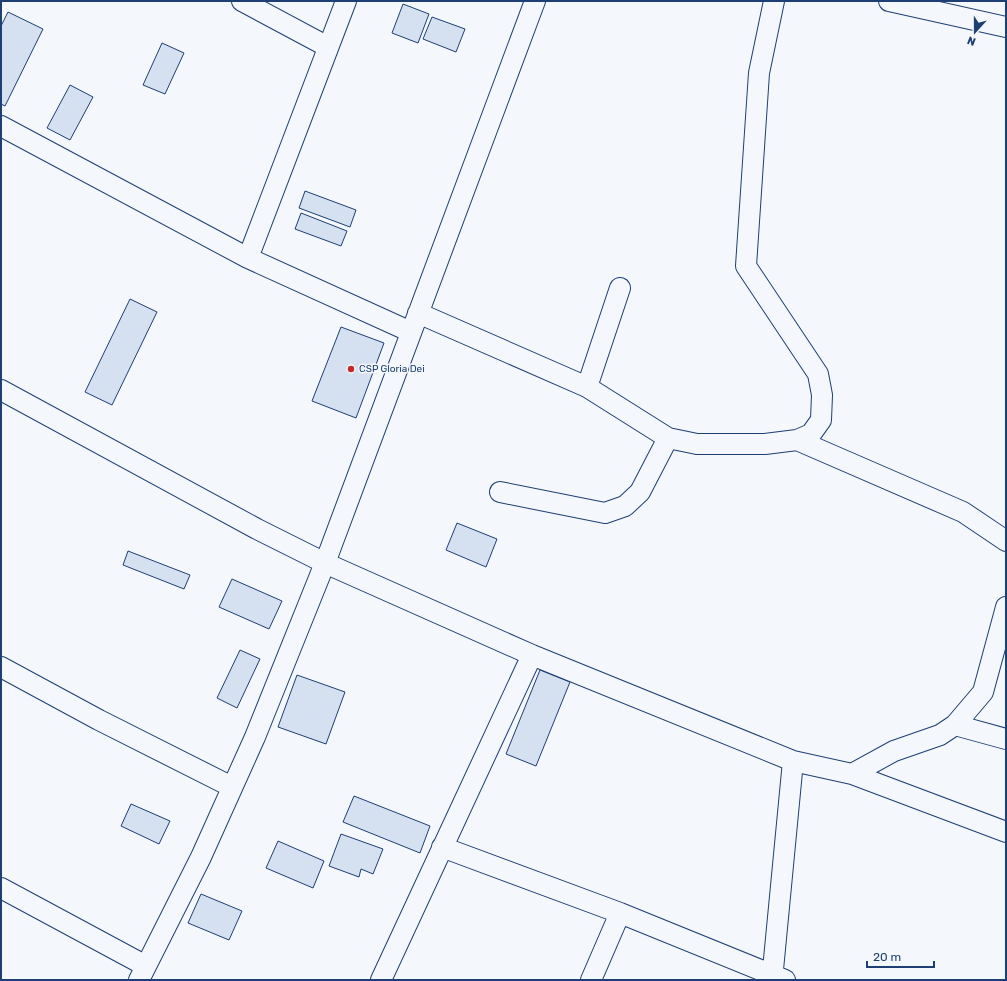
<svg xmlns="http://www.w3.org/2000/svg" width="1007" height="981" font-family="Rubik,sans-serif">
<rect width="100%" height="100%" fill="#f4f7fb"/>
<path fill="#d5e0f0" stroke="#1d3f73" d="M403,4l26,10 -11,29 -26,-10z
M8,12l35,17 -38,77 -4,-2v-78z
M432,17l33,12 -9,23 -33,-13z
M162,43l22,10 -19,41 -22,-9z
M70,85l23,12 -23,43 -23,-12z
M305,191l51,19 -6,17 -51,-19z
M301,213l46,18 -6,15 -46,-17z
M130,299l27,13 -45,93 -27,-13z
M341,327l43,16 -28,75 -44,-17z
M457,523l40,16 -11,28 -40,-17z
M128,551l62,24 -6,14 -61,-24z
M232,579l50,22 -13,28 -50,-22z
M240,650l20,9 -23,49 -20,-10z
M540,670l30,12 -34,84 -30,-12z
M297,675l48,17 -19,52 -48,-17z
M354,796l76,30 -10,27 -77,-31z
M131,804l39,17 -11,23 -38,-18z
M341,834l42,15 -10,25 -12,-5 -2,8 -30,-11z
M278,841l46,20 -11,27 -47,-20z
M201,894l41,17 -13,29 -41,-17z"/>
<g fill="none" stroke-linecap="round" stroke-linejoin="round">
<g stroke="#1d3f73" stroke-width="22">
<path id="street" d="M242,1l86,46
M889,1l117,26
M1,126l247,132 163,74
M248,258l98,-257
M418,313l169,74 81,51 29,6h68l32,-4 14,-6 10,-14 1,-25 -4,-21 -72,-108 13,-193 15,-72
M587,387l33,-99
M1,390l256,139 68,34 207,92 261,106 59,13 154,58
M797,440l166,72 43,29
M500,492l105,21 20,-7 15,-14 28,-54
M1,667l98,53 133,67
M955,725l51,14
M852,774l42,-23 46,-16 15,-10 28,-33 23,-85
M442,847l178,66 165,67
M1,888l145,78
M139,980l62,-123 54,-120 70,-174 210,-562
M381,980l151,-325
M591,980l29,-67
M772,980l21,-219"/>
</g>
<use href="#street" stroke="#f4f7fb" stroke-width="20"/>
</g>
<circle fill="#c62828" stroke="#f4f7fb" stroke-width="1.5" cx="351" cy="369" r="4"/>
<g text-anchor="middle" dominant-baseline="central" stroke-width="3" stroke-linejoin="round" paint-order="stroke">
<g font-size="10" fill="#1d3f73" stroke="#f4f7fb" text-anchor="start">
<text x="359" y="369">CSP Gloria Dei</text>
</g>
</g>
<rect width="1007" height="981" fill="none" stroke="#1d3f73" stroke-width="4"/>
<g transform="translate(975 32) rotate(201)" stroke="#f4f7fb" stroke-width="3" paint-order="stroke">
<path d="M0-3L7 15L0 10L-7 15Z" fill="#1d3f73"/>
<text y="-6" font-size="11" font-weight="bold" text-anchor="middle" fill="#1d3f73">N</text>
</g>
<path d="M867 961v6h67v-6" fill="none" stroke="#1d3f73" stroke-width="2"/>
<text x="873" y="961" font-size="12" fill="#1d3f73" stroke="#f4f7fb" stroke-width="3" paint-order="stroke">20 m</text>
</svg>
